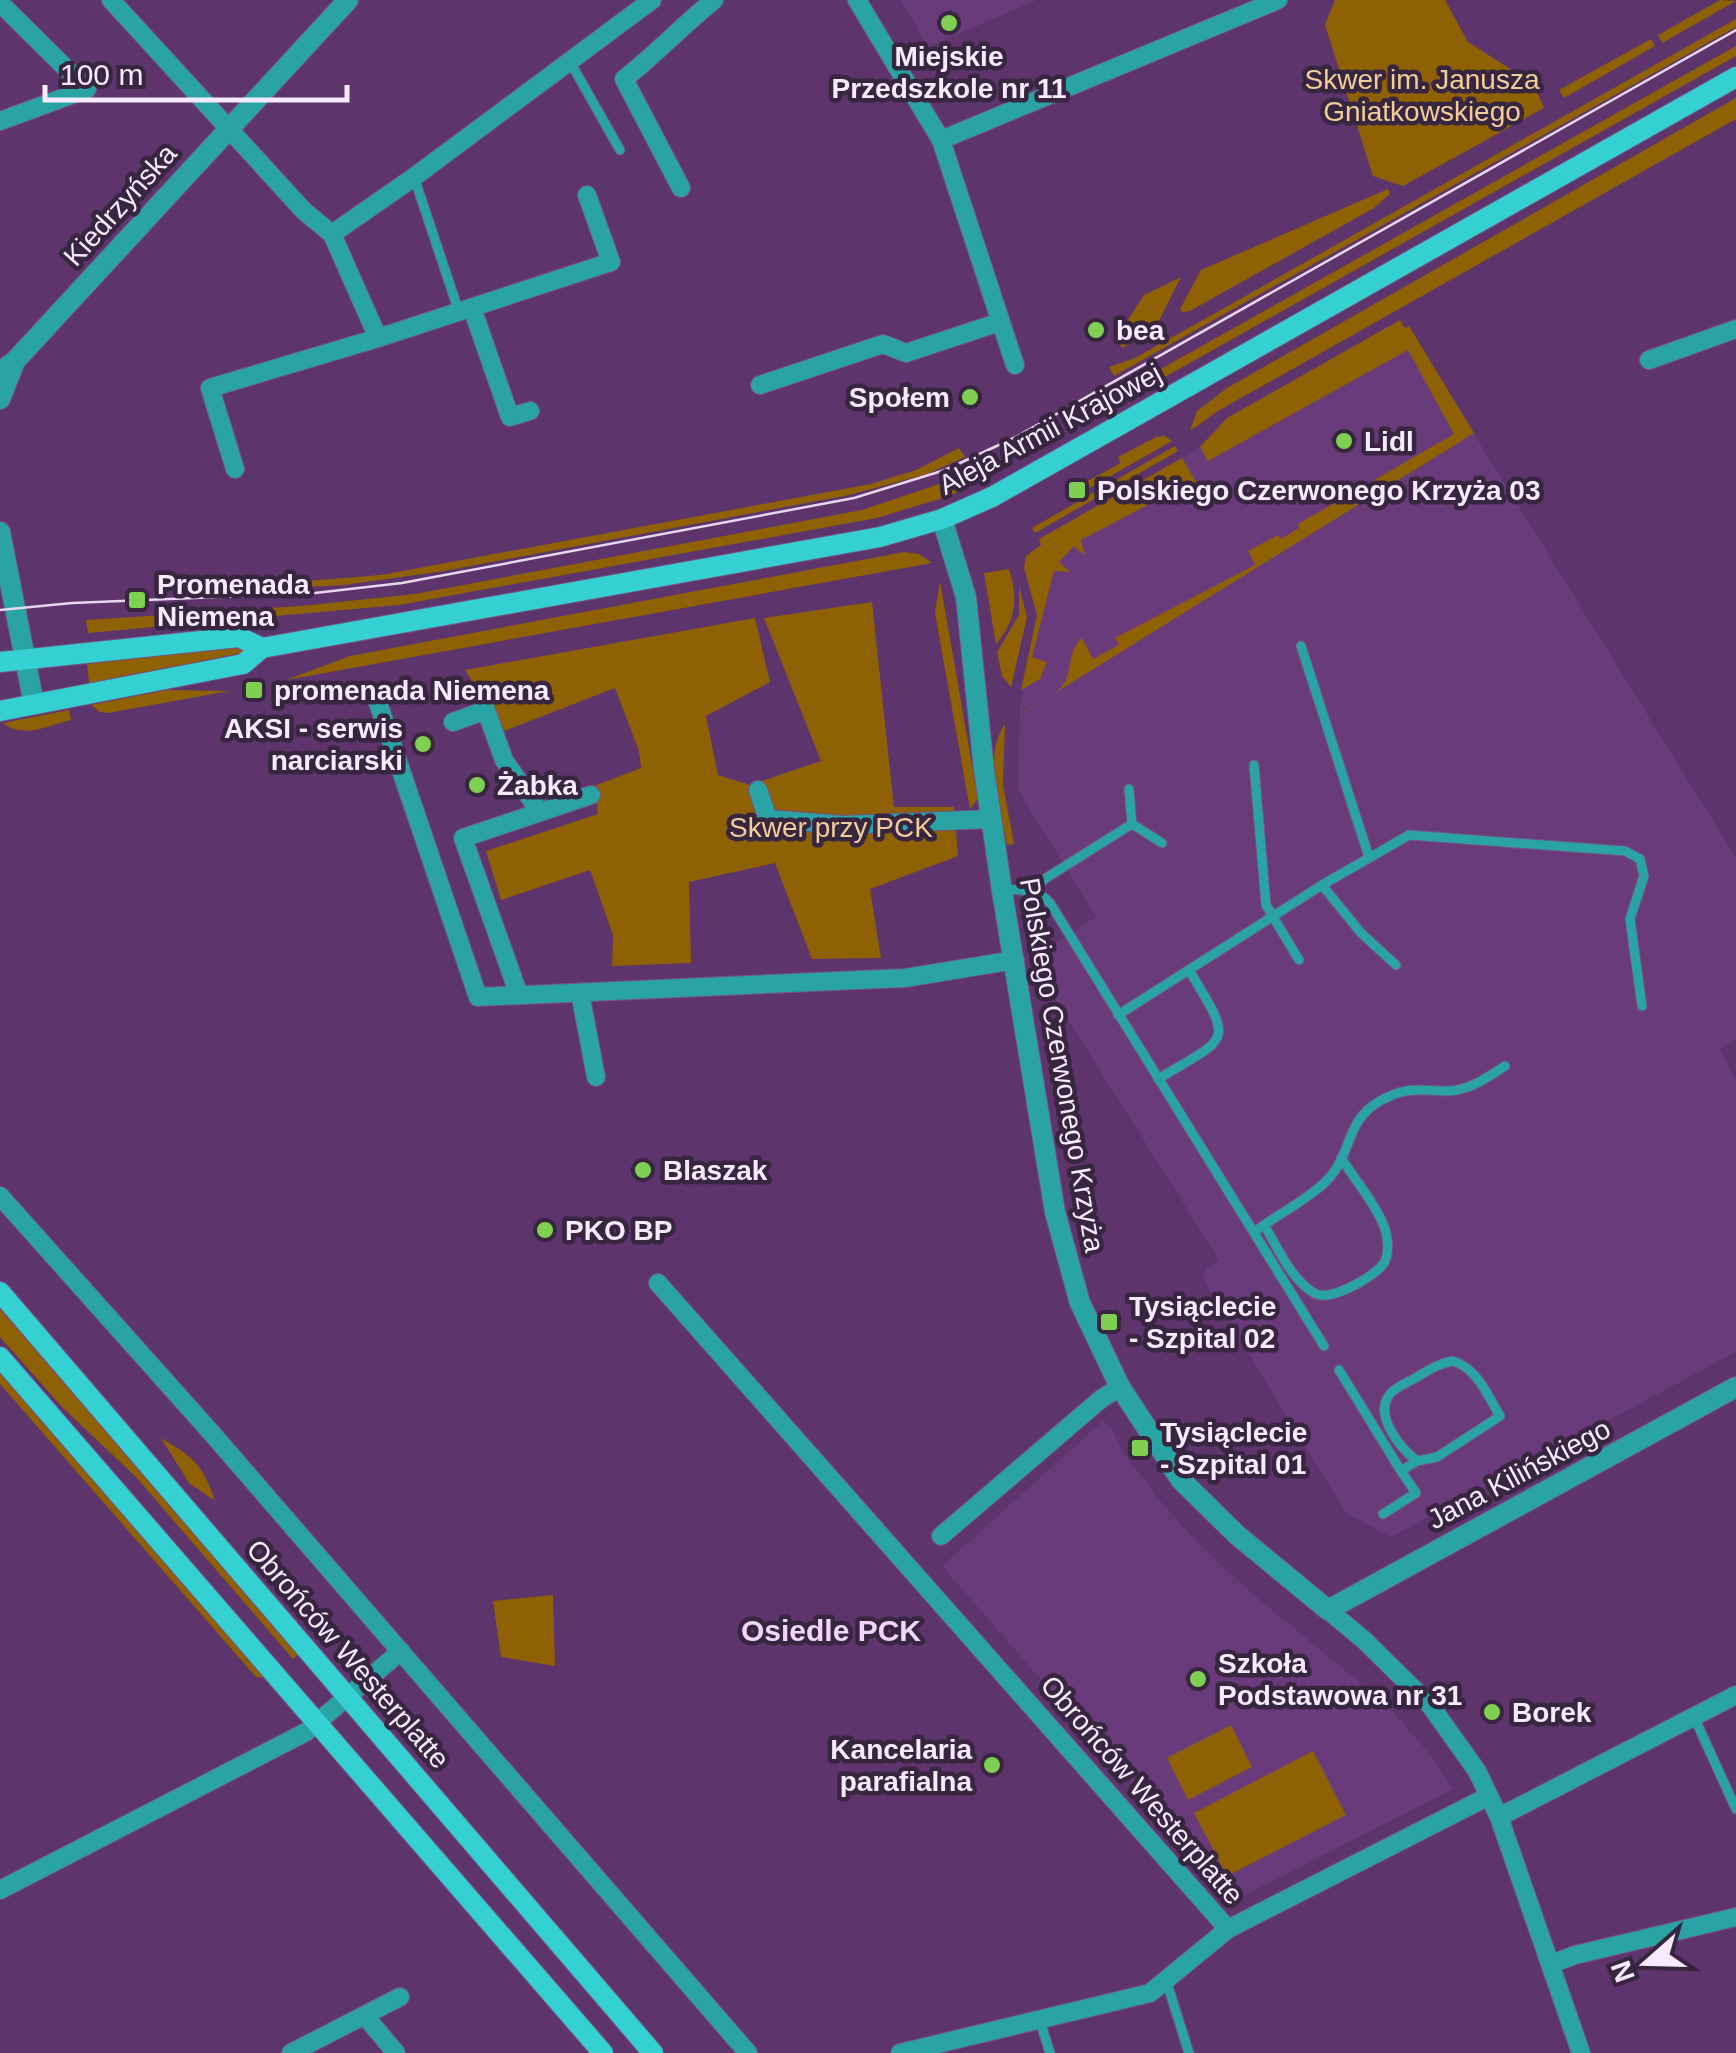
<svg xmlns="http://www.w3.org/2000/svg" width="1736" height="2053" font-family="Arial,sans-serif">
<rect width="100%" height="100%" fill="#5d346c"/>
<path fill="#693b7a" d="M901,0h136l-109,47z
M1419,345l317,513v181l-16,10 16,31v272l-345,185 -45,-24 -143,-234 3,-10 13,-9 -165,-263 -7,-48 49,-32 -78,-127 2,-85 17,-90 -13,-55 17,-15 -2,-6 168,-96 15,-18z
M1103,1421l8,6 11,24 43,56 34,37 50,47 137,113 34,38 33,47 -219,112 -292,-335z"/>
<path fill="#8f6105" d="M1335,0h110l23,42 66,42 10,24 -141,78 -30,-10 -48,-151z
M1720,0l16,1 -74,42 -4,-8z
M1736,19v8l-622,349 -5,-9 26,-9 59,-33z
M1651,39l4,7 -91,52 -5,-8z
M1736,46v10l-612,344 -4,-8z
M1736,98v21l-518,292 -28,20 7,-20 30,-23z
M1388,189l2,5 -16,14 -184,103 -8,1 -2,-3 21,-39z
M1181,277l-27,54 -32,17 -6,-10 28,-43z
M1400,320l5,8 4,-2 65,107 -453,281c11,-9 33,-17 42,-29 10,-15 4,-34 19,-47l11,21 26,-14 -4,-7 140,-73 -7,-14 30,-16 3,4 18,-11 -1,-4 156,-90 -46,-84 -200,111 -8,-14 27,-29z
M1165,436l7,5 -84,48 -4,-6 37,-20 -3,-6 38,-20z
M1175,446l3,5 -143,82 -3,-5z
M959,448l6,9 -38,17 -78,21 -405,76 -100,14 -123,7v-4l160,-13 490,-91 45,-14z
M1182,458l17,29 -2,9 -5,3 -8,-13 -103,54 4,16 -11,-10 -15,16 11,10 -16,-1 -22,86 15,5 -7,17 -19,11 16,-75 -13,-47 2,-12 15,-11 -2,-6z
M972,473l5,10 -28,13 -72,22 -478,87 -311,28 -2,-13 215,-14 114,-12 447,-84z
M904,552l15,2 13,9 -646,117 64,-24z
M1009,569c9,30 8,50 -13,75l-12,-71z
M940,581l38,218 -8,10 -35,-196z
M1019,586l8,31 -16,70 -9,-11 -5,-24 22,-37z
M872,602l22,205h60l4,49 -88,33 11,69 -69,1 -37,-96 -86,19 2,81 -79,3 1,-31 -23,-65 -89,30 -15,-49 112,-37 -4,-28 47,-18 -2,-17 -24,-63 -111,43 -39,-61 290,-52 15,64 -64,34 12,59 32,10 71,-24 -57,-143z
M241,646l1,7 -153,30 -2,-19z
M167,690l62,1 -121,22 -8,-1 -9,-7z
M69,710l2,10c-23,6 -48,19 -68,3z
M1005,724l-2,61 11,59 -7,1c-6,-35 -25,-89 -2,-121z
M0,1309l299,345 -6,5 -157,-182 -73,-69 -63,-71z
M0,1369l266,309 -10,-1 -256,-293z
M161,1438c32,19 42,26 54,63l-26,-18z
M553,1595l2,71 -54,-9 -8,-56z
M1231,1725l21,42 -64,33 -21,-42z
M1313,1751l33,64 -119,61 -33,-63z"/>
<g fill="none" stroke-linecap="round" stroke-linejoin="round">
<g stroke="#765183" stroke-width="11">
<path id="service" d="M569,60l51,90
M414,177l45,135
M1301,646l68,211
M1254,765l12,140 33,55
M1132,824l30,19
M1322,885l39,48 35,32
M1002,891c16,-3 37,-1 48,12l274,443
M1031,892l15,-14 86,-54 -3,-35
M1118,1015l204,-130 87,-50 216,16 15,8 4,17 -14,43 12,87
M1158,1079c73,-44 76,-34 31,-109
M1264,1225c13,21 28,57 52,69 15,7 59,-17 68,-31 5,-9 4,-21 2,-31 -6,-22 -32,-54 -45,-74
M1254,1232c20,-15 61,-37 76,-55 22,-25 16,-57 50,-76 28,-16 40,-10 68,-10 22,-1 39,-13 57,-25
M1453,1361c24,7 35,35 47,55l-63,41 -20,4c-17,-13 -44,-46 -27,-67 7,-8 19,-12 27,-17 12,-7 22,-14 36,-16z
M1339,1370l62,101 16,-10
M1383,1514l33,-21 -15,-22
M1694,1717l42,92
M1166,1980l23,73
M1040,2021l10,32"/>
</g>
<g stroke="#765183" stroke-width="20">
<path id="minor" d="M111,0l193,211 28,23 46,104 233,-76 -24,-67
M857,0l84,140 74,225
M0,3l87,86 -87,32
M941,140l337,-140
M681,188l-57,-109c32,-25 58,-53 90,-79
M332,234l82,-57 238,-177
M472,308l38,109 20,-6
M1649,360l87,-31
M760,385l123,-41 23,9 94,-31
M235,469l-25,-81 168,-50
M376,697l102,300 427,-19 110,-18
M453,722l33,-12 18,50 35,51
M758,790l10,29 75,6 148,-6
M580,993l16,84
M519,995l-56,-157 128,-43
M0,1196l209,234 539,623
M658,1283l570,646
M941,1536l160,-137 19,-12
M1328,1610l36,30 66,65 47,66 22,46 82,236
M1499,1817l237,-122
M0,1890l306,-158 95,-81
M1551,1964l24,-9 161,-38
M365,2016l31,37
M291,2053l109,-56
M900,2053l250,-60 78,-64 261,-133"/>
</g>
<g stroke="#765183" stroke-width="22">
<path id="tertiary" d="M0,372l15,-11 333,-361
M0,399l15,-38
M942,519l24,78 18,173 18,121 53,321 25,91 40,84 61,93 56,55 91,75 408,-223
M0,532l34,172"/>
</g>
<g stroke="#765183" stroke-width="22">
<path id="secondary" d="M0,662l239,-25 23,11
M0,711l243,-47 19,-16 618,-111 62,-18 50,-22 744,-420
M0,1292l653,761
M0,1357l603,696"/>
</g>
<use href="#service" stroke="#29a3a4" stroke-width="9"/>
<use href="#minor" stroke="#29a3a4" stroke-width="18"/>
<use href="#tertiary" stroke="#29a3a4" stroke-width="20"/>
<use href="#secondary" stroke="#34d0d2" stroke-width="20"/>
<path stroke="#e7d7ee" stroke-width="2.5" d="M0,610l72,-7 243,-10 87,-10 452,-85 91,-28 71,-33 720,-407"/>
</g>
<g fill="#7fd052" stroke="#38253f" stroke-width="4">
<circle cx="949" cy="23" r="10"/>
<circle cx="1096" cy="330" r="10"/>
<circle cx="970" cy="397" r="10"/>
<circle cx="1344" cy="441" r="10"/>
<rect x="1067" y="480" width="20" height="20" rx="5"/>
<rect x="127" y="590" width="20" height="20" rx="5"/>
<rect x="244" y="680" width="20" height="20" rx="5"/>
<circle cx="423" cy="744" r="10"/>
<circle cx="477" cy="785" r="10"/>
<circle cx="643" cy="1170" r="10"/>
<circle cx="545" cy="1230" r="10"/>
<rect x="1099" y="1312" width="20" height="20" rx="5"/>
<rect x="1130" y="1438" width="20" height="20" rx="5"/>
<circle cx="1198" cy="1679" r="10"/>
<circle cx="1492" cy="1712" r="10"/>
<circle cx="992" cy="1765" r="10"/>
</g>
<g text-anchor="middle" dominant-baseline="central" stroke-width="9" stroke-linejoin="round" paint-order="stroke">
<g font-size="28" font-weight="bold" fill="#f8eafe" stroke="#38253f" text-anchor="start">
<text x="949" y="56" text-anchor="middle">Miejskie<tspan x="949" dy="32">Przedszkole nr 11</tspan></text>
<text x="1116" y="330">bea</text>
<text x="950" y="397" text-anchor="end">Społem</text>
<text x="1364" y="441">Lidl</text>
<text x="1097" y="490">Polskiego Czerwonego Krzyża 03</text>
<text x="157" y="584">Promenada<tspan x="157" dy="32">Niemena</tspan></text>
<text x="274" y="690">promenada Niemena</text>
<text x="403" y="728" text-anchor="end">AKSI - serwis<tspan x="403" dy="32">narciarski</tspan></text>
<text x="497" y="785">Żabka</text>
<text x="663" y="1170">Blaszak</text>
<text x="565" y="1230">PKO BP</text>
<text x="1129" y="1306">Tysiąclecie<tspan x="1129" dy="32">- Szpital 02</tspan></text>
<text x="1160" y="1432">Tysiąclecie<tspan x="1160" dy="32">- Szpital 01</tspan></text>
<text x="1218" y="1663">Szkoła<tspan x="1218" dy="32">Podstawowa nr 31</tspan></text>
<text x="1512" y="1712">Borek</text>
<text x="972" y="1749" text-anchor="end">Kancelaria<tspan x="972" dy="32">parafialna</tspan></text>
</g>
<g font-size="28" fill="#f1cd99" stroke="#38253f">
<text x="1422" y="79">Skwer im. Janusza<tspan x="1422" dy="32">Gniatkowskiego</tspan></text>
<text x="831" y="827">Skwer przy PCK</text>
</g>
<g font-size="28" fill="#f8eafe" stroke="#38253f">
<text transform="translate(120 205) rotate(-48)">Kiedrzyńska</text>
<text transform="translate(1050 429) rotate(-28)">Aleja Armii Krajowej</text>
<text transform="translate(1062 1065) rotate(80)">Polskiego Czerwonego Krzyża</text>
<text transform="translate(1519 1474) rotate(-28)">Jana Kilińskiego</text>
<text transform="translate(348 1654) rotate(49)">Obrońców Westerplatte</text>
<text transform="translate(1142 1790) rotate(49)">Obrońców Westerplatte</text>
</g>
<g font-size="30" font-weight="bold" fill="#f1d5fd" stroke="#38253f">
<text x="831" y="1630">Osiedle PCK</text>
</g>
</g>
<g transform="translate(1646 1963) rotate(250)" stroke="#38253f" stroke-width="8" paint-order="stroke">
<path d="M0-8L18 38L0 25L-18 38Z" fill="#f8eafe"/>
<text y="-15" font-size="28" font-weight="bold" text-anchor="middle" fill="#f8eafe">N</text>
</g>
<path d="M45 85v15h302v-15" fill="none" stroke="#f8eafe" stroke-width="5"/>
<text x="60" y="85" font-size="30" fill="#f8eafe" stroke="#38253f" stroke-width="8" paint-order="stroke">100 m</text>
</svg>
